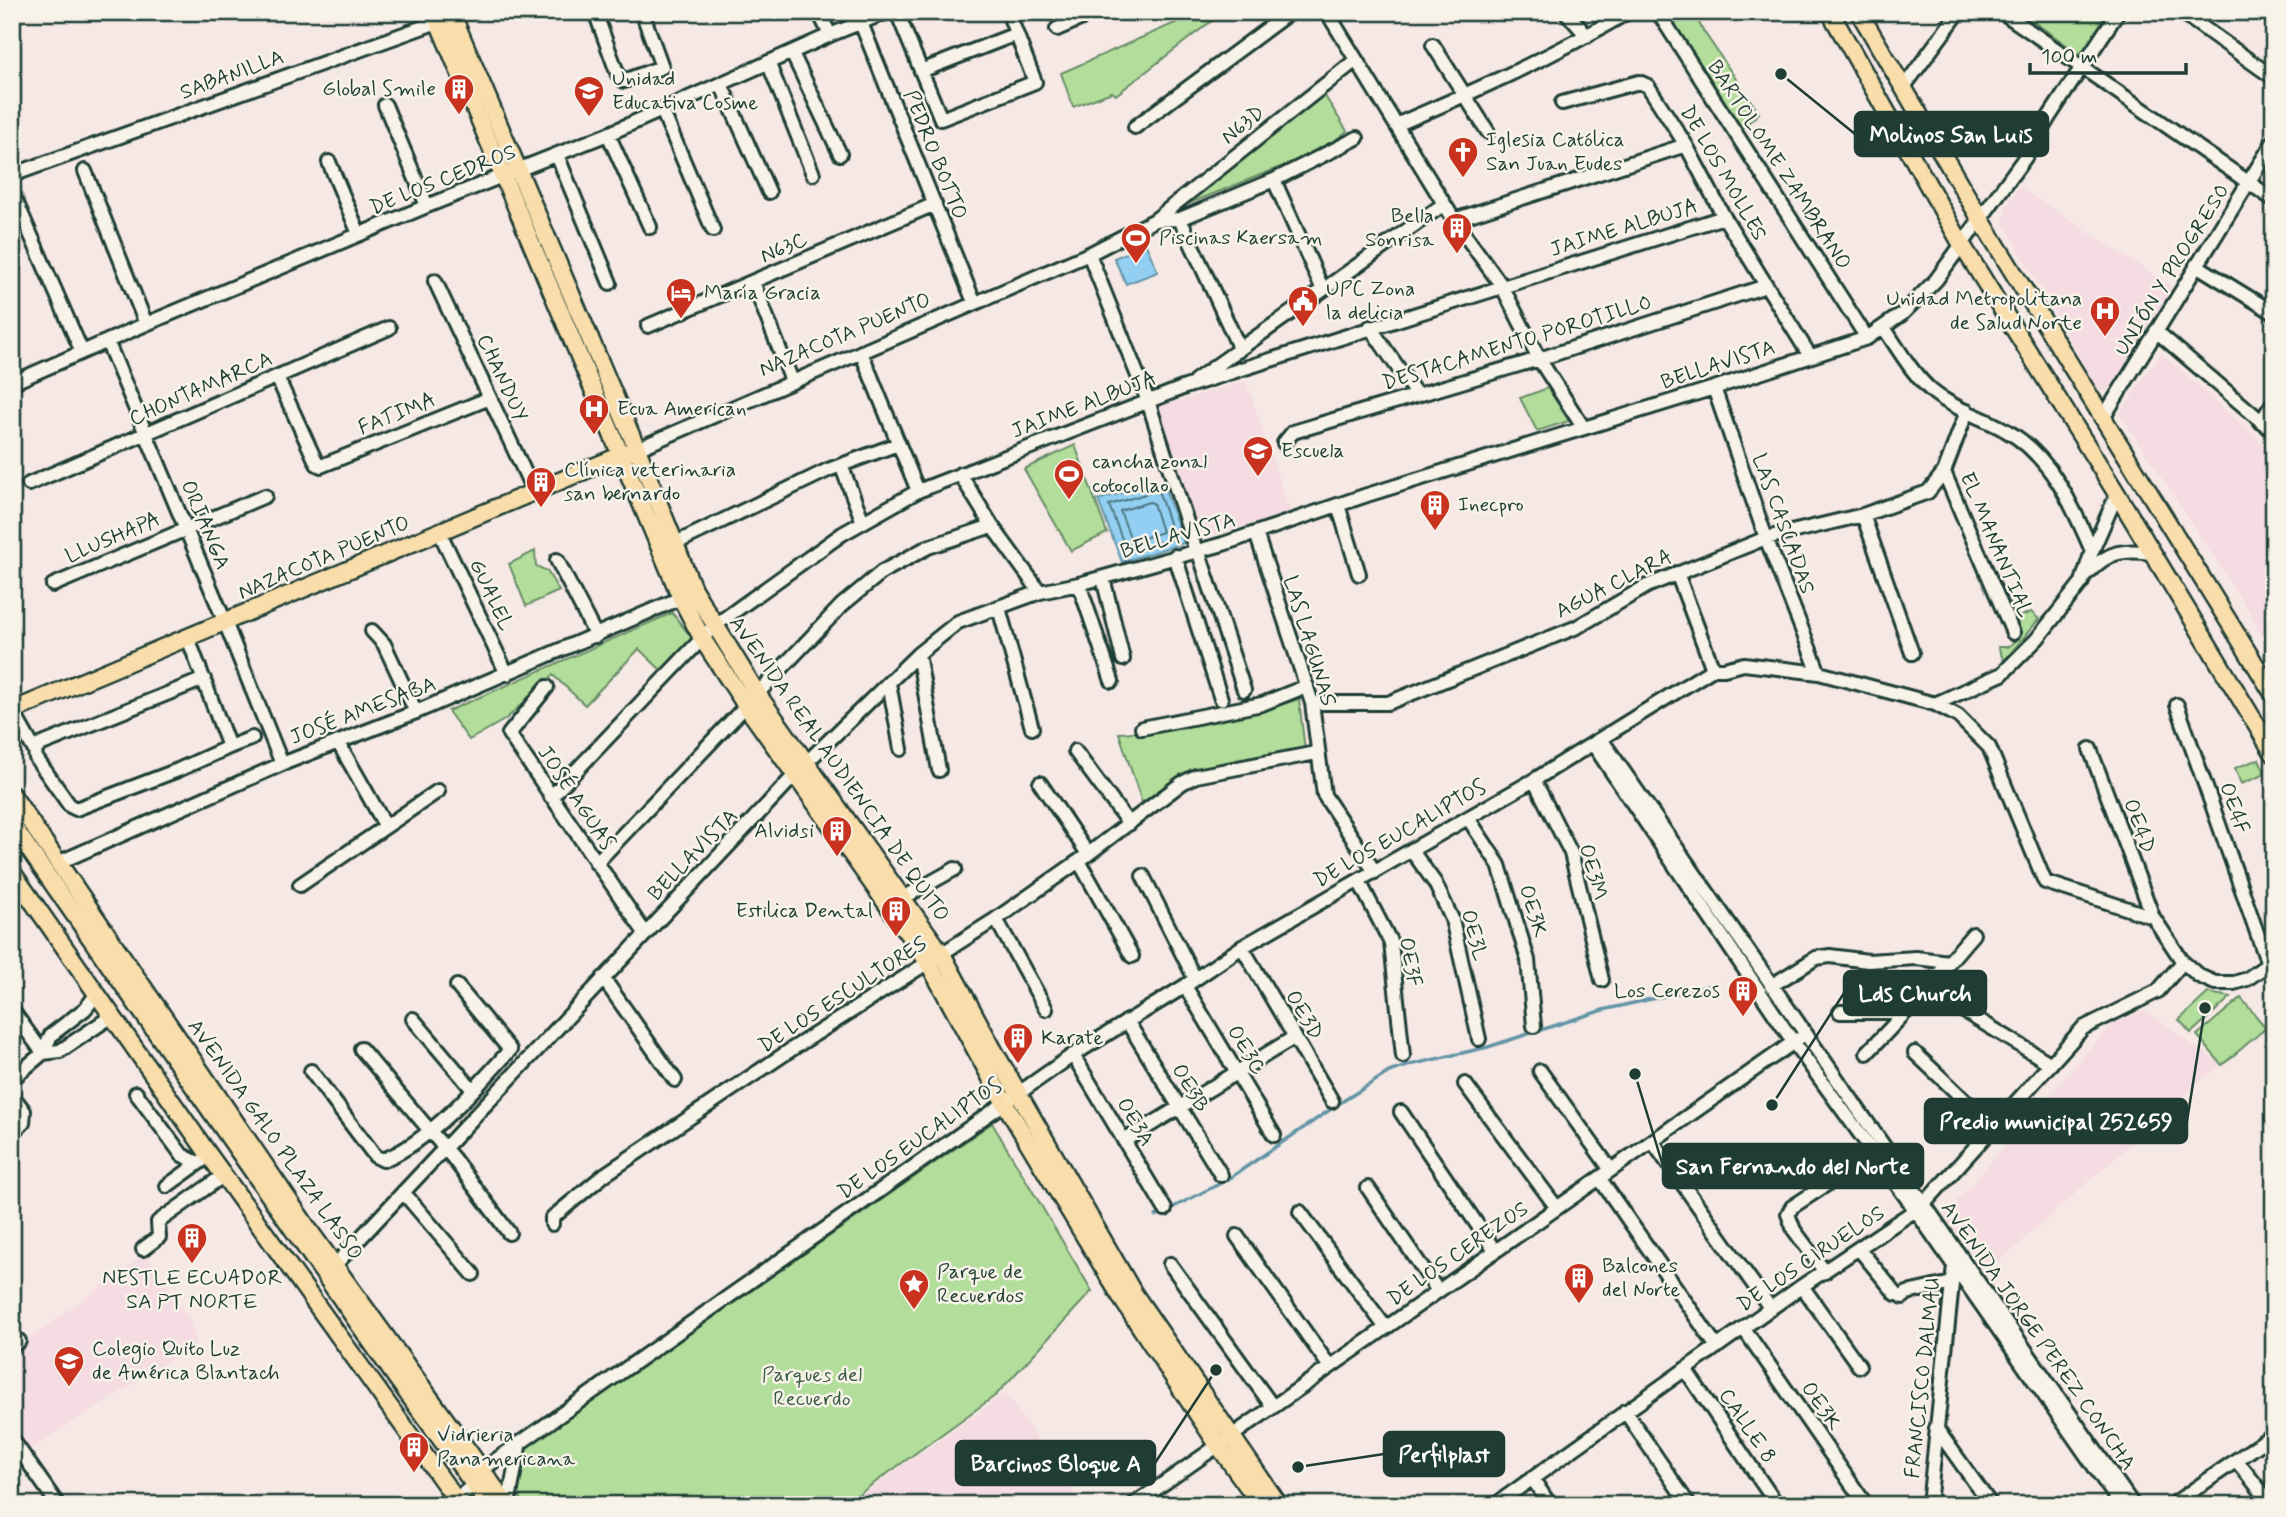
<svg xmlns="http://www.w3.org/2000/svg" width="2286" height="1517" font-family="Mynerve,sans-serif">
<rect width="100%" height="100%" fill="#f6e8e5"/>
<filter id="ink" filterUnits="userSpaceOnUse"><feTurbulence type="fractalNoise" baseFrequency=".0143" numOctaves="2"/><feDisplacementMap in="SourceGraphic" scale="14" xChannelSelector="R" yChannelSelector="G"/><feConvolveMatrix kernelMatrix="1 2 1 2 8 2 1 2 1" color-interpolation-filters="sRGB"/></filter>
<g filter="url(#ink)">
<path fill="#f5dbe2" d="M2019,187l154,101 -64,102 -8,1 -4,-3 -93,-165 2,-15z
M2161,353l113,100v207l-9,-13 -12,-30 -133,-203z
M1246,381l44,131 -90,27 -42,-132z
M2145,1011l75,53 -234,209 -42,-57 169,-193z
M146,1254l44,66 6,24 -167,106 -17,-26v-73z
M1006,1393l75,112h-234z"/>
<path fill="#b2dd9a" stroke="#688d67" stroke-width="2" d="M1200,12h23l-107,83 -4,-3 -39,15 -12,-34z
M1694,12l8,17 57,84 -25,23 -73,-123z
M2020,12h91l-29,44z
M1323,93l24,38 -24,19 -155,62z
M1548,388l21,33 -32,10 -17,-33z
M1075,445l32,88 -36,18 -47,-82z
M535,551l1,15 11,5 12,20 -33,15 -17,-42z
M2031,612l8,7 -35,42 -6,-14h10c12,-7 7,-16 3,-27z
M672,613l21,26 -31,32 -23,-22 -54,56 -32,-30 -47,44 -37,21 -21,-29z
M1299,699l6,52 -59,7 -53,13 -50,35 -24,-73c61,-3 122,-16 180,-34z
M2259,759l5,11 -1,5 -22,9 -6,-16z
M2208,993l23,4 -40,36 -12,-13z
M2241,998l25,30 -44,37 -25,-30z
M992,1123l100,168 -96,104 -152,110h-319l-7,-10 6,-46z"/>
<path fill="#92cff2" stroke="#6495a6" stroke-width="2" d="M1146,245l12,27 -32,12 -12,-26z
M1162,481l22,62 -62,19 -24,-62z"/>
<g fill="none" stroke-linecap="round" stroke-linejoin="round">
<path stroke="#4d7780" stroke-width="2" d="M1155,491l4,2 15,45 -47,14 -18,-47z
M1149,502l4,1 9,29 -30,10 -12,-31z"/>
<path stroke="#6495a6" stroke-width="3.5" d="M1156,1216l71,-36 113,-77 49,-31 21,-7 78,-18 115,-37 114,-26"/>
<g stroke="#1f3d34" stroke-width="18">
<path id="minor" d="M595,12l23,63 6,6 38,-14 -20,-55
M819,12l11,23
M897,12l44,107 94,-37 -27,-70
M1327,12l127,208 48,66 37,73 44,68
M1566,12l21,24
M1658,12l209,326
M2002,12l272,188
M2181,12l93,66
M861,23l113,279
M1057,29l39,-17
M1433,45l55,87
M792,53l48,101
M768,62l45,112
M921,71l95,-37
M721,84l48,108
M1903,88l56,-76
M1562,103l77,-21 9,4 38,59 38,72 86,139
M385,105l42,101
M662,110l51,120
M1396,125c79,-34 158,-69 232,-113
M1135,127l155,-115
M608,134l42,93
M557,155l53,128
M329,162l30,72
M85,171l61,153
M12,175l453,-163
M1274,180l49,110
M12,192l70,160
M1180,219l57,124 1,8
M1155,220l201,-160
M1454,220l232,-75
M1089,254l59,147 48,150
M2196,265l78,48
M435,281l99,211
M753,282l39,99
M648,326l287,-122
M1370,327l46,67
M1884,328c15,22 29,47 49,64 21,17 49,25 72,38 45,24 68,76 87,121
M2156,331l118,101
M107,341l118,281 57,142
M861,352l57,139
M277,377l40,87 4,2 169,-68
M1196,380l248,-176
M12,383l134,-59 281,-118 181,-72 222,-99 57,-23
M1714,388l52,150 53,135
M2103,418l171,-277
M2261,422l13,-21
M1284,443l9,-11 246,-73 227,-73
M637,449l452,-195 66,-34 25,-1 94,-39 83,-42
M841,465l22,57
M1944,472l69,161
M960,474l32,52 48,66
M29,484l360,-156
M1338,505l21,69
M1863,515l49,138
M440,533l67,141
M1256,533l56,170 12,92 51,77
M676,543l152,-73 70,-26
M1198,550l46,140
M1175,556l46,143
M557,560l39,76
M2089,572c19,-21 36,-23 63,-19
M1677,573l36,96
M1103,578l20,81
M1079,584l33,97
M53,585l212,-89
M999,608l33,120
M372,631l12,13 32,68
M188,638l41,109 23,-9
M918,654l21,116
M889,683l12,66
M547,687l-38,47 136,199
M1312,703h76l189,-76 70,-41 119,-48 97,-23 65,-23 16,-20 23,-61
M1935,704l67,-30 35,-35 45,-57 10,-31 25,-57
M2177,705l91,259
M17,719l18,32 1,7 34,48 6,3 102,-39 51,-23
M1142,728l120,-24 45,-18
M1601,739l532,766
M338,742l47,83
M1593,744l201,299 122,168 205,294
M2090,749l63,168
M35,751l5,-6 164,-66
M1075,751l54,73
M1534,780l37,73 31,127
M1040,783l48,71
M551,797l163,-171 128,-92 76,-43 267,-104 539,-170
M1468,818l31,47 29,95 6,66
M1412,851l23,32 17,36 27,120
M1079,861l53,95
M60,862l222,-98 134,-52 265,-114
M596,863l246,-258 40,-33 46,-25 64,-21
M1143,876l52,103
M1359,881l32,62 12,113
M300,885l138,-94
M12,898l15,-6
M903,898l52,-29
M996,919l50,90
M1242,947l90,154
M603,978l72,102
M1185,986l89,149
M1771,986l45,-28 14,-2 38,5 48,-3 33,4
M1954,1005l97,59
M12,1010l31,43
M1840,1012h66
M413,1019l60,71
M1127,1021l94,154
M361,1049l92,109 56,75
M43,1053l17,-2 52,-35
M1867,1053l49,-52 57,-67
M1915,1053l78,74
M1073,1055l92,154
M311,1071l64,85 8,4c45,-17 95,-74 127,-110l-53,-64
M1540,1071l71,99
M12,1079l31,-26 8,-18 34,-26 12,-15
M1465,1084l92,124
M136,1093l46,62 16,8
M12,1095l12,16 -1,12 -11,9
M1401,1112l94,139
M1124,1141l171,-104
M1653,1142l118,167
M1600,1179l117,168
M167,1186l36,-26
M1368,1188l70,103
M403,1192l70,82
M1300,1212l86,116
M552,1224v-6l52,-43 191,-128 201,-128 83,-58 103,-78 14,-7 120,-23
M1237,1236l93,131
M143,1249l16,-12 -1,-15 66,-47
M1859,1249l37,45
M1170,1264l103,143
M335,1265l472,-503 111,-108 40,-32 82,-30 39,-8 144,-40 144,-49 347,-107 153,-50 35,-24 34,-34 90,-124 23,-39 69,-105
M1825,1272l-31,-42 -6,-16 4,-7 46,-30
M1802,1286l57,80
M1903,1297l4,-4 45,-10
M1744,1329l122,176
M12,1346l7,-5
M1685,1369l92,136
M1625,1411l64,94
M1936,1428l55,77
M12,1439l46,66
M2236,1460l36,45
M483,1469l590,-414 112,-69 57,-39 292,-167 179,-111h11l20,-5 75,9 116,31 23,12 31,31 56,135 108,35 30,45 16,14 16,7h19l13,-4 27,-19
M1532,1478l18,27
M448,1505l26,-20
M508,1505l12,-63
M1133,1505l665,-466
M1495,1505l307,-219 121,-81 160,-177 75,-37 25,-29
M1929,1505l25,-240 3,-2
M2172,1505l102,-71"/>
</g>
<g stroke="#1f3d34" stroke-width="21">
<path id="major" d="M434,12l247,586 22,42 44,67 181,255 76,140 120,200 94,143 43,60
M451,12l186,437 56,140 65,106 184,259 52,97 140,243 145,211
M1830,12l132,233 155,249 157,260
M1859,12l122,208 293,475
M12,711l617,-259
M12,795l299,438 196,272
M12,825l383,551 94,129
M12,872l197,283 251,350"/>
</g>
<use href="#minor" stroke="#f7f3e8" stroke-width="12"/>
<use href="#major" stroke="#f9deab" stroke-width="16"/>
</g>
</g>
<defs>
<g id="building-pin" transform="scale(1.575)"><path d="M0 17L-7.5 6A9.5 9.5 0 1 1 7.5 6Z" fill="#c8321e" stroke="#f7f3e8"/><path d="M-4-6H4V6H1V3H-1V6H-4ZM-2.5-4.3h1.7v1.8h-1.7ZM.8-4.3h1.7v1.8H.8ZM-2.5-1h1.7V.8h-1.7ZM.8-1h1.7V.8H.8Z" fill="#fff"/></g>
<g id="school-pin" transform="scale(1.575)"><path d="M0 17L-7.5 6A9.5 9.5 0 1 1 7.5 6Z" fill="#c8321e" stroke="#f7f3e8"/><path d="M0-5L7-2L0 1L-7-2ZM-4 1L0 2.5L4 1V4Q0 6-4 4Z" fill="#fff"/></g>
<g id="church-pin" transform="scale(1.575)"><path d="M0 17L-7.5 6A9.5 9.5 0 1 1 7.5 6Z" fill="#c8321e" stroke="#f7f3e8"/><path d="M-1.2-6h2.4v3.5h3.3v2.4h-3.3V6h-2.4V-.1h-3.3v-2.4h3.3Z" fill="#fff"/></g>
<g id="stadium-pin" transform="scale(1.575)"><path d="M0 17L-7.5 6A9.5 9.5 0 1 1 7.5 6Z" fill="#c8321e" stroke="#f7f3e8"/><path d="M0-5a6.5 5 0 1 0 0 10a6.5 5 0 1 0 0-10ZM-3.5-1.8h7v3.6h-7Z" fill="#fff"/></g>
<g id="hotel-pin" transform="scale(1.575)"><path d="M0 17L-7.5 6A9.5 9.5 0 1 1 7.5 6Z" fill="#c8321e" stroke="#f7f3e8"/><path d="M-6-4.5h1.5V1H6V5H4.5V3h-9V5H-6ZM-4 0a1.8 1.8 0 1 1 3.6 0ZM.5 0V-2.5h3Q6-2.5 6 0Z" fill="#fff"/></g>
<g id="civic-pin" transform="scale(1.575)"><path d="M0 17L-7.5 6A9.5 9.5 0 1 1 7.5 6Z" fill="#c8321e" stroke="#f7f3e8"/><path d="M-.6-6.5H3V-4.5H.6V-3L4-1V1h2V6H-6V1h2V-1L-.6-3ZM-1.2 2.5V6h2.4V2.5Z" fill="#fff"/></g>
<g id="hospital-pin" transform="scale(1.575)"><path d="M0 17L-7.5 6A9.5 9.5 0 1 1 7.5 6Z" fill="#c8321e" stroke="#f7f3e8"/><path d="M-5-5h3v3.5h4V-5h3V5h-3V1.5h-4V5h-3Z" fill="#fff"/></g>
<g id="sight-pin" transform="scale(1.575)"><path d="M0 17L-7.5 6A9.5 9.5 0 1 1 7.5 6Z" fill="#c8321e" stroke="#f7f3e8"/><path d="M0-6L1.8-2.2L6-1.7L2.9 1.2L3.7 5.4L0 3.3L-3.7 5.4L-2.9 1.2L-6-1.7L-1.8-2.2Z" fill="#fff"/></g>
</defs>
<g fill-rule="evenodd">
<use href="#building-pin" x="459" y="89"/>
<use href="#school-pin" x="589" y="91"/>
<use href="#church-pin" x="1463" y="152"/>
<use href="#building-pin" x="1457" y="228"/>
<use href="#stadium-pin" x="1136" y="238"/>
<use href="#hotel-pin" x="681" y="293"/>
<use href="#civic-pin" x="1303" y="301"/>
<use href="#hospital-pin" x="2105" y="311"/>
<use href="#hospital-pin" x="594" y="409"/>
<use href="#school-pin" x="1258" y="451"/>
<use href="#stadium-pin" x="1069" y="474"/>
<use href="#building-pin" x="541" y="482"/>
<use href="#building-pin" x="1435" y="505"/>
<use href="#building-pin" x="837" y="831"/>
<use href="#building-pin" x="896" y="911"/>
<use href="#building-pin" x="1743" y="991"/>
<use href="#building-pin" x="1018" y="1038"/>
<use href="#building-pin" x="192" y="1238"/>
<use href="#building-pin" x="1579" y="1278"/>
<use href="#sight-pin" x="914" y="1284"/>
<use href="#school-pin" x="69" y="1361"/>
<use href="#building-pin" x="414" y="1447"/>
</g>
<g text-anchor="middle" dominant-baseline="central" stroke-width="5" stroke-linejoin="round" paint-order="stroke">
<g font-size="21" fill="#1f3d34" stroke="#f7f3e8">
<text transform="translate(232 75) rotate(-20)">SABANILLA</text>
<text transform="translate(1243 125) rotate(-39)">N63D</text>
<text transform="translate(935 155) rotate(68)">PEDRO BOTTO</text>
<text transform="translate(1779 165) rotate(57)">BARTOLOME ZAMBRANO</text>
<text transform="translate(1723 173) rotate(60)">DE LOS MOLLES</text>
<text transform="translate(443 180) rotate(-22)">DE LOS CEDROS</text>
<text transform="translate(1624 228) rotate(-17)">JAIME ALBUJA</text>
<text transform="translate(784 248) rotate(-23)">N63C</text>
<text transform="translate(2172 270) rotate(-58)">UNIÓN Y PROGRESO</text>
<text transform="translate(845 335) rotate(-23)">NAZACOTA PUENTO</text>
<text transform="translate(1517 343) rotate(-17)">DESTACAMENTO POROTILLO</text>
<text transform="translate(1718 365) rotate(-18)">BELLAVISTA</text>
<text transform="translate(502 378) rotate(65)">CHANDUY</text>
<text transform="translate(201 389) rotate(-24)">CHONTAMARCA</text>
<text transform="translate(1084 405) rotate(-21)">JAIME ALBUJA</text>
<text transform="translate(397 414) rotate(-22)">FATIMA</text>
<text transform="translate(1783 524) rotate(70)">LAS CASCADAS</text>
<text transform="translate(205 525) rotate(67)">ORIANGA</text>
<text transform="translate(1178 536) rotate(-16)">BELLAVISTA</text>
<text transform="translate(113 538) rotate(-23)">LLUSHAPA</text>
<text transform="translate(1996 545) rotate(67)">EL MANANTIAL</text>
<text transform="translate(324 558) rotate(-23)">NAZACOTA PUENTO</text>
<text transform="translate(1614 584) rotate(-27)">AGUA CLARA</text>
<text transform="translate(491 595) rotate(65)">GUALEL</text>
<text transform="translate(1309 641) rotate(73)">LAS LAGUNAS</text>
<text transform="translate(363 711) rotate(-21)">JOSÉ AMESABA</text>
<text transform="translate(839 769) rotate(55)">AVENIDA REAL AUDIENCIA DE QUITO</text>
<text transform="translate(576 798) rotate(56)">JOSÉ AGUAS</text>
<text transform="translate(2234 808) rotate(71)">OE4F</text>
<text transform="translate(2139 826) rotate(70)">OE4D</text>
<text transform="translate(1400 834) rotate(-30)">DE LOS EUCALIPTOS</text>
<text transform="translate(693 855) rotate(-46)">BELLAVISTA</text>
<text transform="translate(1593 872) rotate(74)">OE3M</text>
<text transform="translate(1533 911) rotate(73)">OE3K</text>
<text transform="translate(1474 935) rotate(75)">OE3L</text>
<text transform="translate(1410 962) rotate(80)">OE3F</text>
<text transform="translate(843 995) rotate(-33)">DE LOS ESCULTORES</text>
<text transform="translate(1304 1015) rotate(59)">OE3D</text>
<text transform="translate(1246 1050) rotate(59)">OE3C</text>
<text transform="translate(1190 1088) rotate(59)">OE3B</text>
<text transform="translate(1135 1122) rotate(59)">OE3A</text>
<text transform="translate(920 1139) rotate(-35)">DE LOS EUCALIPTOS</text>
<text transform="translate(275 1140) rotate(55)">AVENIDA GALO PLAZA LASSO</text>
<text transform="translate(1458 1254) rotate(-35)">DE LOS CEREZOS</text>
<text transform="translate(1811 1259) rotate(-34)">DE LOS CIRUELOS</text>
<text transform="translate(2038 1336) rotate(55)">AVENIDA JORGE PEREZ CONCHA</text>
<text transform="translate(1923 1378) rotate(-84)">FRANCISCO DALMAU</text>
<text transform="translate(1821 1406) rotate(55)">OE3K</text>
<text transform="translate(1747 1426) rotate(56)">CALLE 8</text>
</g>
<g font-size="21" fill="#1f3d34" stroke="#f7f3e8" text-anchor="start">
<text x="612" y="79">Unidad<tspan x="612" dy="24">Educativa Cosme</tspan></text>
<text x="436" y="89" text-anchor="end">Global Smile</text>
<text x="1486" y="140">Iglesia Católica<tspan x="1486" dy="24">San Juan Eudes</tspan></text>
<text x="1434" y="216" text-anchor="end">Bella<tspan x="1434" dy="24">Sonrisa</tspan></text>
<text x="1159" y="238">Piscinas Kaersam</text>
<text x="1326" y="289">UPC Zona<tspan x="1326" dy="24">la delicia</tspan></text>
<text x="704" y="293">María Gracia</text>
<text x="2082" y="299" text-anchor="end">Unidad Metropolitana<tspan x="2082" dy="24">de Salud Norte</tspan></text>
<text x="617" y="409">Ecua American</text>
<text x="1281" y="451">Escuela</text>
<text x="1092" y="462">cancha zonal<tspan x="1092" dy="24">cotocollao</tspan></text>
<text x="564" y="470">Clínica veterinaria<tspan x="564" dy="24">san bernardo</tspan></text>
<text x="1458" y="505">Inecpro</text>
<text x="814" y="831" text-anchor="end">Alvidsi</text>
<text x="873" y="911" text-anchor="end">Estilica Dental</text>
<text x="1720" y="991" text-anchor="end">Los Cerezos</text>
<text x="1041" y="1038">Karate</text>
<text x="1602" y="1266">Balcones<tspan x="1602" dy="24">del Norte</tspan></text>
<text x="937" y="1272">Parque de<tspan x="937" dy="24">Recuerdos</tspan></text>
<text x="192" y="1278" text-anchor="middle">NESTLE ECUADOR<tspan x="192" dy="24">SA PT NORTE</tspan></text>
<text x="92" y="1349">Colegio Quito Luz<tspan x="92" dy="24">de América Blantach</tspan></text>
<text x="437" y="1435">Vidrieria<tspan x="437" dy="24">Panamericana</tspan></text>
</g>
<g font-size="21" fill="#3c5d48" stroke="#f7f3e8">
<text x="812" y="1375">Parques del<tspan x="812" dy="24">Recuerdo</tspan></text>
</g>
</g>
<path fill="none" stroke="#1f3d34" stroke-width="2.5" d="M1781 74L1855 134M1772 1105L1844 993M2205 1008L2187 1121M1635 1074L1663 1166M1298 1467L1384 1454M1216 1370L1155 1463"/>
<g fill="#1f3d34" stroke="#f7f3e8" stroke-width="2.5">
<circle cx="1781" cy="74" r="7"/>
<circle cx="1772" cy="1105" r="7"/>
<circle cx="2205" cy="1008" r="7"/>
<circle cx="1635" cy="1074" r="7"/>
<circle cx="1298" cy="1467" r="7"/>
<circle cx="1216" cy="1370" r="7"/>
</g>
<g fill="#1f3d34" stroke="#1f3d34" stroke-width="2.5">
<rect x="1855" y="112" width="193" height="44" rx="7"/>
<rect x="1844" y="971" width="142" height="44" rx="7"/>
<rect x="1925" y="1099" width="262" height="44" rx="7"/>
<rect x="1663" y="1144" width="260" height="44" rx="7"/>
<rect x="1384" y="1432" width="120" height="44" rx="7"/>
<rect x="956" y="1441" width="199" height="44" rx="7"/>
</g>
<g font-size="23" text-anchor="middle" font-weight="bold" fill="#fff">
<text x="1951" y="142">Molinos San Luis</text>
<text x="1915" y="1001">Lds Church</text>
<text x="2056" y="1129">Predio municipal 252659</text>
<text x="1793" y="1174">San Fernando del Norte</text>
<text x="1444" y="1462">Perfilplast</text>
<text x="1056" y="1471">Barcinos Bloque A</text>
</g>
<rect width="2286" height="1517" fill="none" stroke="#f7f3e8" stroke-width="42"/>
<rect x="21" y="21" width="2244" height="1475" fill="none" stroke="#1f3d34" stroke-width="2.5" filter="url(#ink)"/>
<path d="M2030 63v10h156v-10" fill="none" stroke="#1f3d34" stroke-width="3.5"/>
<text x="2041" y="63" font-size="21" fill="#1f3d34" stroke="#f7f3e8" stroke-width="5" paint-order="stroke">100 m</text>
</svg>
